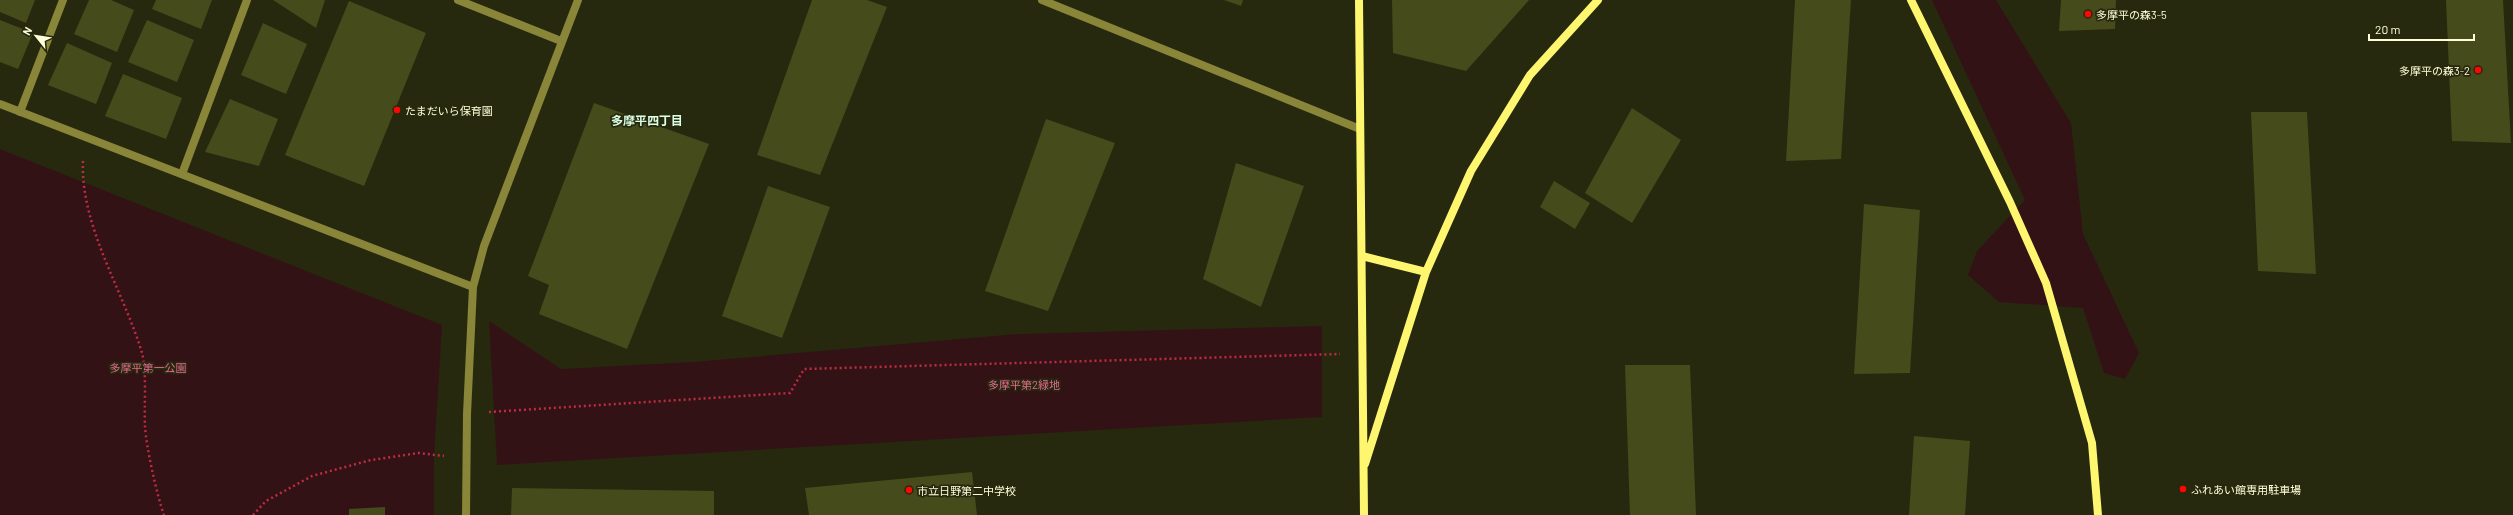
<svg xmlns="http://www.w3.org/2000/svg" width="2513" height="515" font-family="Barlow,'Noto Sans JP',sans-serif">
<rect width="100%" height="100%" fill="#27290f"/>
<path fill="#331216" d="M1932,0h64l75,123 12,111 56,119 -14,26 -21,-6 -21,-65 -84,-6 -31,-27 9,-24 48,-51z
M0,149l442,176 -8,131v59h-434z
M489,321l72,48 132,-7 326,-28 303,-8v91l-825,48z"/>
<path fill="#454b1b" d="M0,0h35l-9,23 -26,-11z
M89,0h22l23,10 -17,42 -43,-18z
M156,0h56l-11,29 -49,-20z
M273,0h52l-9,28z
M812,0h55l20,7 -67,168 -63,-20z
M1224,0h19l-2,6z
M1392,0h137l-63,71 -73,-18z
M1795,0h56l-10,159 -55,2z
M2061,0h55l-1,29 -56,2z
M2446,0h57l8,143 -59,-2z
M349,1l77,32 -62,153 -79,-31z
M0,20l33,13 -15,36 -18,-7z
M147,20l47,20 -17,42 -49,-20z
M263,23l44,21 -21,50 -45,-19z
M67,43l45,20 -16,41 -48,-19z
M123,74l59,24 -16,41 -61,-23z
M230,99l48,20 -19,47 -54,-14z
M594,103l115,41 -82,205 -88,-35 10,-29 -21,-9z
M1632,108l49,32 -49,83 -47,-30z
M2251,112h56l9,162 -58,-3z
M1046,119l69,24 -67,168 -63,-20z
M1236,163l68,23 -43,121 -58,-28z
M1554,181l36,22 -15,26 -35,-22z
M768,186l62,21 -48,131 -60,-22z
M1864,204l56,6 -10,163 -56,1z
M1625,365h65l6,150h-66z
M1914,436l56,5 -5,74h-56z
M972,472l5,43h-168l-4,-27z
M512,488l202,3v24h-203z
M385,507v8h-36v-6z"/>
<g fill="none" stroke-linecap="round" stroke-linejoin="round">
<path stroke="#be2c42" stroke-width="2.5" stroke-dasharray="2 3" stroke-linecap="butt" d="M83,161c-3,65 41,131 59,192 5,18 2,54 3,73 1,20 12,70 19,89
M489,412l301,-19 14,-24 536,-15
M253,515l13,-14 46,-25 59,-16 48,-7 25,3"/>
<path stroke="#898539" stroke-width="8" d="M20,112l43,-112
M182,174l65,-174"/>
<path stroke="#898539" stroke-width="8" d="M458,0l103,41
M1042,0l318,129
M0,104l473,183
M466,515l1,-101 6,-127 11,-41 94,-246"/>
<path stroke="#fff66f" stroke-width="8" d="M1359,0l5,515
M1911,0l99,202 36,81 46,160 6,72
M1362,256l64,16
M1365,464l61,-192 45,-101 59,-96 68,-75"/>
</g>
<g fill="#ff0604" stroke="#27290f" stroke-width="1.5">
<circle cx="2088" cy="14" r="4"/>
<circle cx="2478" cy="70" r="4"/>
<circle cx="397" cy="110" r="4"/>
<circle cx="2183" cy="489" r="4"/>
<circle cx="909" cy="490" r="4"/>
</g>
<g text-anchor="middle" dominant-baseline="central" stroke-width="3.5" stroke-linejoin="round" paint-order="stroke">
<g font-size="11" fill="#feffd8" stroke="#27290f" text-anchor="start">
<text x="2096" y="14">多摩平の森3-5</text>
<text x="2470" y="70" text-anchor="end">多摩平の森3-2</text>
<text x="405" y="110">たまだいら保育園</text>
<text x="2191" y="489">ふれあい館専用駐車場</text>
<text x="917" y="490">市立日野第二中学校</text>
</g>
<g font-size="11" fill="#e56792" stroke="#27290f">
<text x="148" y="367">多摩平第一公園</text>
<text x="1024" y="384">多摩平第2緑地</text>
</g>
<g font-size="12" font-weight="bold" fill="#daffe4" stroke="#27290f">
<text x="647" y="120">多摩平四丁目</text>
</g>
</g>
<g transform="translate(36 36) rotate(300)" stroke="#27290f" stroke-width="3" paint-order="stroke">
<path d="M0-3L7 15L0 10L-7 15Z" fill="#feffd8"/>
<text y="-6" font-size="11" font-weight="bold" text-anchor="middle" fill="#feffd8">N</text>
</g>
<path d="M2369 34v6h105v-6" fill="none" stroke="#feffd8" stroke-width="2"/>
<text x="2375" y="34" font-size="12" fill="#feffd8" stroke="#27290f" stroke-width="3" paint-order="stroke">20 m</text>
</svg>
